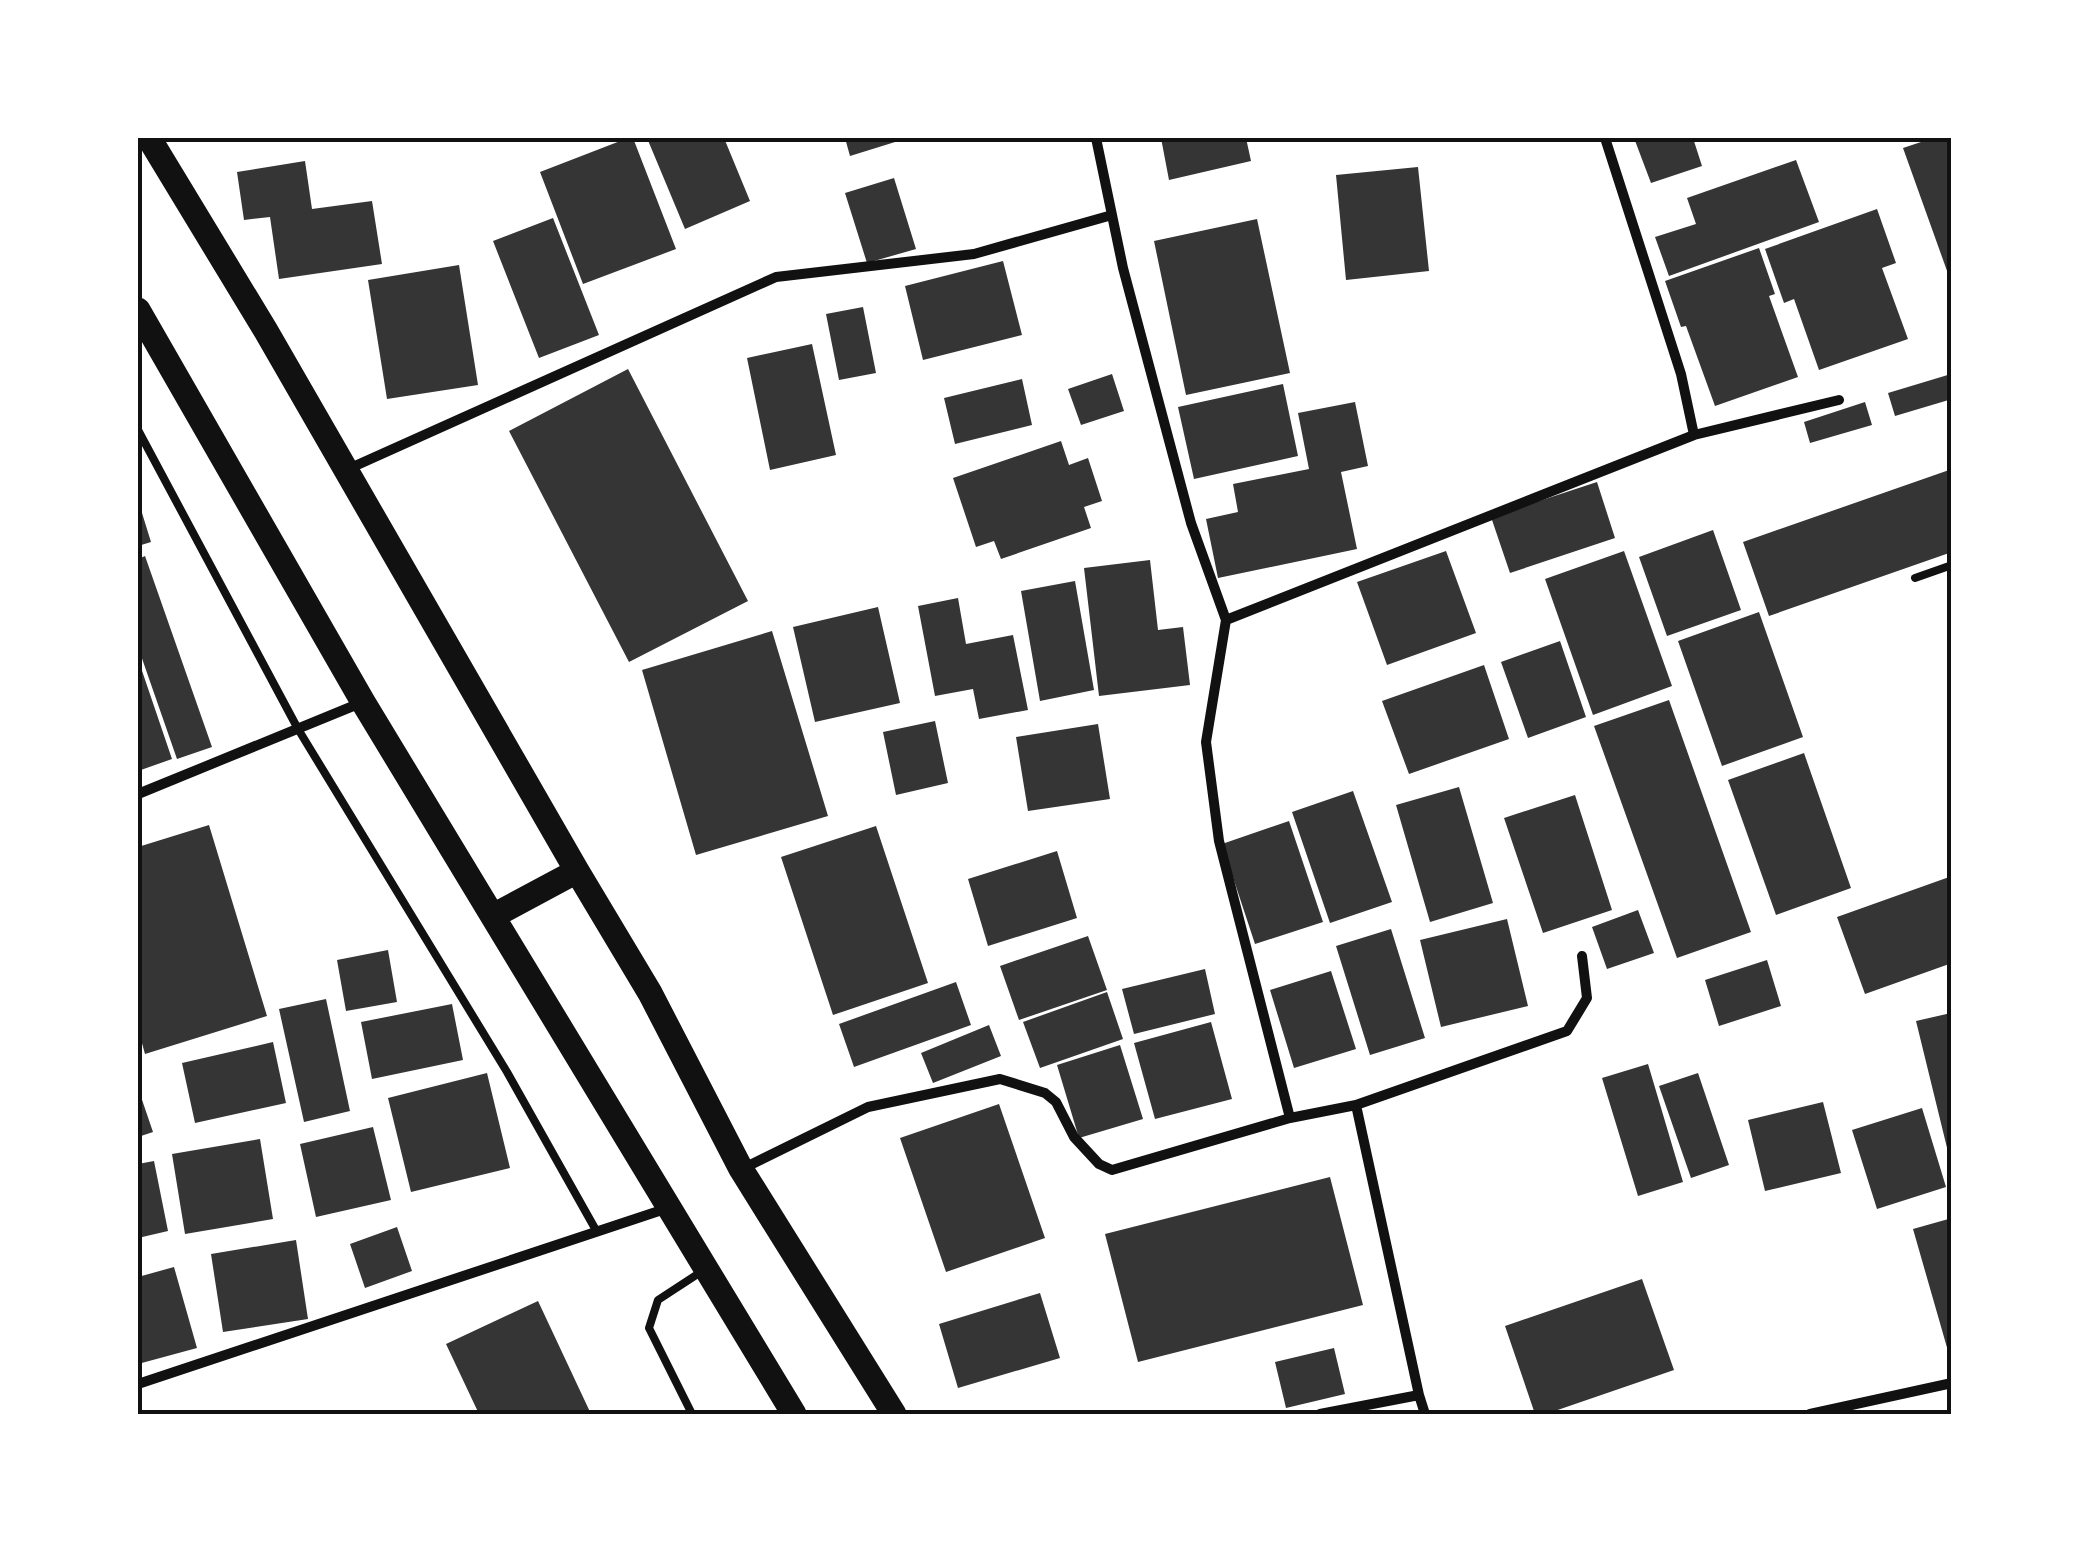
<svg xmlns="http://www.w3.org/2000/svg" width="2089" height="1552" font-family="Inter,sans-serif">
<rect width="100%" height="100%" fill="#fff"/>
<path fill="#353535" d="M628,138h5l43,111 -93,35 -43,-112z
M647,138h77l26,63 -65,28z
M845,138h63l-58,18z
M1161,138h85l5,23 -82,19z
M1634,138h59l9,28 -51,17z
M1933,138h19l-1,144 -48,-134z
M1796,160l23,62 -150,54 -14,-39 41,-13 -9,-26z
M305,161l7,48 60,-8 10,63 -103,15 -9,-62 -26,3 -7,-48z
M1418,167l11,104 -83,9 -10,-105z
M894,178l22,71 -49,14 -22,-70z
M1877,209l19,54 -14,5 26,71 -89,31 -25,-71 -10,4 -19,-54z
M553,218l46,117 -60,23 -46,-117z
M1257,219l33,154 -104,22 -32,-154z
M1759,248l16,46 -6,2 29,81 -83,29 -29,-80 -5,1 -16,-46z
M1003,261l19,74 -99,25 -18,-74z
M459,265l19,120 -91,14 -19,-119z
M863,307l13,66 -37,7 -13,-66z
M812,344l24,111 -66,15 -23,-112z
M628,369l120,232 -119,61 -120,-231z
M1112,374l12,37 -43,14 -13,-36z
M1951,374l1,25 -57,17 -7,-23z
M1022,379l10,46 -77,19 -11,-46z
M1283,384l15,72 -104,23 -16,-72z
M1355,402l13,64 -27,6 16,77 -139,29 -12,-59 32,-7 -5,-28 76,-15 -11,-56z
M1865,402l7,23 -62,18 -6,-21z
M1061,441l8,24 19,-7 14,43 -18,6 7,21 -90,31 -7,-18 -18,6 -23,-69z
M1952,469v83l-183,64 -26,-74z
M1597,482l18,56 -105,35 -19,-56z
M138,500l13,42 -13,4z
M1713,530l28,80 -74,26 -28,-79z
M1446,551l30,82 -89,32 -30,-83z
M1624,551l48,135 -79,29 -48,-136z
M145,556l67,191 -35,12 -39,-112v-88z
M1150,560l8,70 25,-3 7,58 -91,11 -15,-128z
M1075,581l19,109 -54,11 -19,-110z
M958,598l8,46 47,-9 15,75 -49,9 -6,-30 -38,7 -17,-90z
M878,607l22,96 -85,19 -22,-95z
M1759,612l44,125 -81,29 -44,-125z
M772,631l56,185 -132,39 -54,-185z
M1560,641l26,76 -58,21 -27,-76z
M138,659l34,100 -34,12z
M1484,665l25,74 -100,35 -27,-73z
M1669,700l82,232 -74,26 -83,-232z
M935,721l13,62 -52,12 -13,-63z
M1098,724l12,75 -82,12 -12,-74z
M1804,753l47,135 -75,27 -48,-135z
M1459,787l34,116 -63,19 -34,-117z
M1353,791l39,111 -62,21 -38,-111z
M1575,795l37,115 -69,23 -39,-115z
M1289,821l34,101 -68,22 -33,-100z
M209,825l58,191 -122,38 -7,-25v-182z
M876,826l52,157 -95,32 -52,-158z
M1057,851l20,67 -89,28 -20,-67z
M1952,876v87l-87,31 -28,-77z
M1638,910l16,43 -47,16 -15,-42z
M1507,919l21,87 -87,21 -21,-87z
M1391,929l34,109 -55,17 -34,-109z
M1088,936l19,54 -88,30 -19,-54z
M388,950l9,52 -51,9 -9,-51z
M1767,960l14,46 -62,20 -14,-46z
M1205,969l10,45 -81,20 -12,-45z
M1331,971l25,78 -62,19 -24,-78z
M956,982l15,43 -117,42 -15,-43z
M1107,992l16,47 -83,29 -17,-46z
M326,999l24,112 -46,11 -25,-113z
M452,1004l11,56 -91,19 -11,-57z
M1951,1013l1,147h-2l-34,-139z
M1211,1022l21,77 -77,20 -21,-76z
M989,1025l12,31 -68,27 -12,-30z
M273,1042l13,61 -91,20 -13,-60z
M1120,1045l23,74 -64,19 -22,-73z
M1648,1064l35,118 -45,14 -36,-118z
M487,1073l23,95 -99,24 -23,-94z
M1698,1073l31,92 -38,13 -32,-92z
M138,1088l15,44 -15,5z
M1823,1102l18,71 -76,18 -17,-71z
M999,1104l46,134 -99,34 -46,-134z
M1922,1108l24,79 -69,22 -25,-79z
M373,1127l18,73 -75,17 -16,-73z
M260,1139l13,80 -88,15 -13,-80z
M154,1161l14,70 -30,7v-74z
M1330,1177l33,128 -225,57 -33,-128z
M1952,1218v132l-4,1 -35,-122z
M397,1227l15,44 -47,17 -15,-44z
M296,1240l12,79 -85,13 -12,-78z
M174,1267l23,81 -59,16v-87z
M1642,1279l32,91 -128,44h-11l-30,-88z
M1040,1293l20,65 -102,30 -19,-64z
M538,1301l53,113h-112l-33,-70z
M1334,1348l11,46 -59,14 -11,-46z"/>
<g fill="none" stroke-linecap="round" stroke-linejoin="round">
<path stroke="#111" stroke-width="8" d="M138,430l160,299 209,343 90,160
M1915,578l37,-13
M692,1414l-43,-86 9,-28 46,-30"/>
<path stroke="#111" stroke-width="10" d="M1096,138l27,130 68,255 35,97 -20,122 13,99 71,277
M1605,138l76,236 13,61
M346,470l430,-193 198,-23 138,-39
M1226,620l468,-185 145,-35
M138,794l225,-92
M1356,1105l63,290
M742,1169l126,-62 132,-28 45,14 11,9 18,35 25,27 13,6 178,-52 66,-13 211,-74 20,-33 -5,-42
M138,1384l530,-176
M1320,1414l99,-19 6,19
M1810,1414l142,-31"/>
<path stroke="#111" stroke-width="25" d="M149,138l117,193 311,540 73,122 91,176 153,245
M138,310l225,392 431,712
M493,916l84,-45"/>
</g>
<rect width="2089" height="1552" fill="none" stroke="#ffffff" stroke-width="280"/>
<rect x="140" y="140" width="1809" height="1272" fill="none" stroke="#111" stroke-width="4"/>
</svg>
